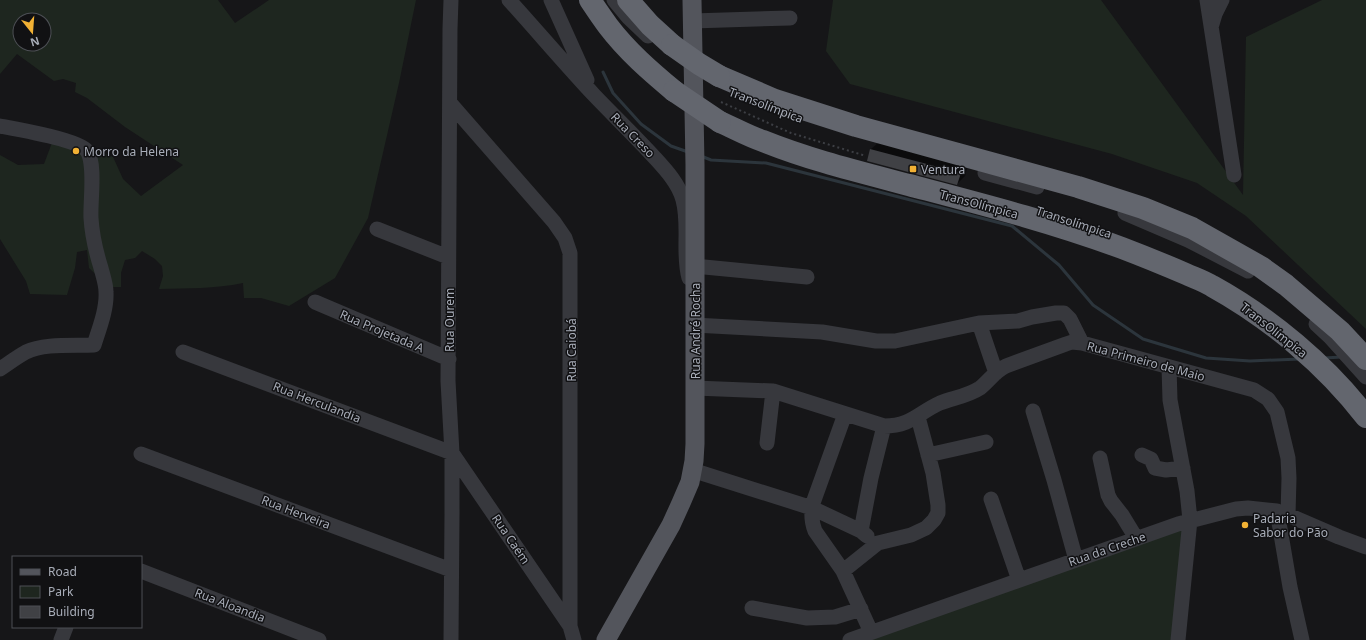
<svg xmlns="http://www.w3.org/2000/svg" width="1366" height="640" font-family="'Noto Sans',sans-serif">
<rect width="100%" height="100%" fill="#161618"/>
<path fill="#1e261f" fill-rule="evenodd" d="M0,0h218l17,23 34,-23h147l-17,83 -31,135 -33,60 -46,28 -28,-8h-17l-1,-15c-28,6 -56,5 -84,6l4,-13 -1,-10 -7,-7 -13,-8 -7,7 -10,2 -4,13v14h-12l-20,-19 -2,-18 -10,2 -2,16 -8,27 -37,-1 -4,-13 -26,-42v-84l18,10 26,-1 12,-32 57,25 10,22 18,17 42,-31 -58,-38 -38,-29 -12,-6 1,-9 -13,-4 -9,2 -37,-27 -17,20zM20,20h24v24h-24z
M833,0h268l142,195 3,-158 76,-37h44v329l-120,-113 -49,-33 -85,-29 -262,-70 -24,-33z
M1188,521l-12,119h-324z"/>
<path fill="#0007" d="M879,142l89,23 -3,11 -8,8 -89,-24 3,-11z"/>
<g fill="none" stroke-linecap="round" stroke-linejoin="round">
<path stroke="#2c353c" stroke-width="3" d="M603,72l10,21 28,31 30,22 17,6
M701,156l10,4 55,3 246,63 47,39 34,40 50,34 63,19 44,3 50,-2
M1324,358l18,-1"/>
</g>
<path fill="#404145" d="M870,149l91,24 -4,12 -90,-24z"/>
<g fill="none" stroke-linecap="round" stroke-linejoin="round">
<path stroke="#3d3f44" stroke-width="2" stroke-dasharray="2 3" stroke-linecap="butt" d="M721,102l70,31 75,23"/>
<path stroke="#37383d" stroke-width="15" d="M509,0c29,32 56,64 85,95 20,21 41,41 61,63 11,12 24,26 28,42 7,26 -1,53 6,78
M551,0l36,80
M614,0l14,17 20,19
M1207,0l27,175
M692,21l98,-3
M1212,24l3,-10 7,-14
M450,103l104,119 11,16 5,15v373l4,14
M0,126c16,3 79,14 87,25 9,13 3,51 4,67 1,17 5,34 10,50 2,8 5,16 5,24 1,17 -7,37 -12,53 -20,1 -50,-2 -68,7 -9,5 -17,11 -26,17
M985,173l52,14
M1125,213l63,27 60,31
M377,229l71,28
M694,266l113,11
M315,302l134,57
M979,323l39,-2 14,-4 24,-4h8l6,6 12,24
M1316,324l14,13 36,40
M694,325l128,7 54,9h19l84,-18 17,50
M183,352l269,101 118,173
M1169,367l1,33 17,91 3,29 -12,120
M695,388l78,3 111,35c27,0 34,-13 56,-23 13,-5 28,-7 40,-15 9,-7 15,-17 26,-22l60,-22 6,-2 10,1 172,47 14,9 9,13 11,46 1,20 -1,37
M1033,411l21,69 22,80
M845,414l-32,89c-2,10 -2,18 2,28l28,40 28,61
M767,443l6,-52
M141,454l310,116
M928,455l58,-13
M1142,455l9,4 4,9 11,2 17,-2
M1100,458l8,37 3,6 11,14 14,23
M692,470l120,38 49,23
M991,499l28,81
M1277,511l13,76 12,53
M867,536l-6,-5 10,-53 13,-52
M141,571l178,69
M843,571l35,-28 33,-8 15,-7 8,-8 4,-7v-8l-5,-32 -15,-56
M752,608l55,10 28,-1 26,-8
M61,640l5,-13
M451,640l1,-126v-61l-4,-72 2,-352 1,-29
M850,640l328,-116 58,-15 12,-1 29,3 11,4 51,22 27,10"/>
<path stroke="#53555c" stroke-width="19" d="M606,640l65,-115 10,-22 9,-21 4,-21 1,-17v-279l-3,-165"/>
<path stroke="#63666e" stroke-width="22" d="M590,0c6,9 12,18 18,26 19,25 42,45 66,65
M628,0l22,25 22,20
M719,76l56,24 81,26 222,61 65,21 49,20 69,39 25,18 54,46 26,28
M720,122c14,6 28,14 43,19 47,19 97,31 146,44 72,19 143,37 213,63 21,8 43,17 64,26 9,4 18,7 26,12 58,32 114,79 154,131"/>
<path stroke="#63666e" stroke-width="22" d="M672,45l27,19 20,12
M674,91l46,31"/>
</g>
<g fill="#f2b134" stroke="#111113" stroke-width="1.5">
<circle cx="76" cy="151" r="4"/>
<rect x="909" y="165" width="8" height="8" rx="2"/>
<circle cx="1245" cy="525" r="4"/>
</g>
<g text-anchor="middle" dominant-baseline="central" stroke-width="3" stroke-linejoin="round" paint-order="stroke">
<g font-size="12" fill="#a8adb8" stroke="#111113">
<text transform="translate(766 105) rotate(21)">Transolímpica</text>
<text transform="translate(633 135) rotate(46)">Rua Creso</text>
<text transform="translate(979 204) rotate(15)">TransOlímpica</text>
<text transform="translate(1074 222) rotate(18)">Transolímpica</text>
<text transform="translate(449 320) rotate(-90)">Rua Ourem</text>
<text transform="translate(1274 330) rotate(38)">TransOlímpica</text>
<text transform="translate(382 331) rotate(23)">Rua Projetada A</text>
<text transform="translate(695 331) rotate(-90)">Rua André Rocha</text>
<text transform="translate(571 350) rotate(-90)">Rua Caiobá</text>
<text transform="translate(1146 361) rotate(15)">Rua Primeiro de Maio</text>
<text transform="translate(317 402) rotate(21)">Rua Herculandia</text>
<text transform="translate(296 512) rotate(21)">Rua Herveira</text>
<text transform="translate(511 539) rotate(56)">Rua Caém</text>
<text transform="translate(1107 549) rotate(-19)">Rua da Creche</text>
<text transform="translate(230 605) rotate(21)">Rua Aloandia</text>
</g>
<g font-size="12" fill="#a8adb8" stroke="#111113" text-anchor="start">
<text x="84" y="151">Morro da Helena</text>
<text x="921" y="169">Ventura</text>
<text x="1253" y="518">Padaria<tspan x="1253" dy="14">Sabor do Pão</tspan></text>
</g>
</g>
<rect x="12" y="556" width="130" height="72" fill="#111113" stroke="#4d4f55"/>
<rect x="20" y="569" width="20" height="6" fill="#53555c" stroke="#4d4f55"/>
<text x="48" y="576" font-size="12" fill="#a8adb8">Road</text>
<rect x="20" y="586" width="20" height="12" fill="#1e261f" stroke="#4d4f55"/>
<text x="48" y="596" font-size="12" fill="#a8adb8">Park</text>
<rect x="20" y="606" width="20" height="12" fill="#404145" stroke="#4d4f55"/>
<text x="48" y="616" font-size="12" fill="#a8adb8">Building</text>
<g transform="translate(32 32) rotate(163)"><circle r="19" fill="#111113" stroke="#4d4f55"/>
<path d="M0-3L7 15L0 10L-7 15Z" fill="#f2b134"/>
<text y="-6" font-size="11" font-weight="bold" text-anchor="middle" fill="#a8adb8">N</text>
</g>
</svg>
